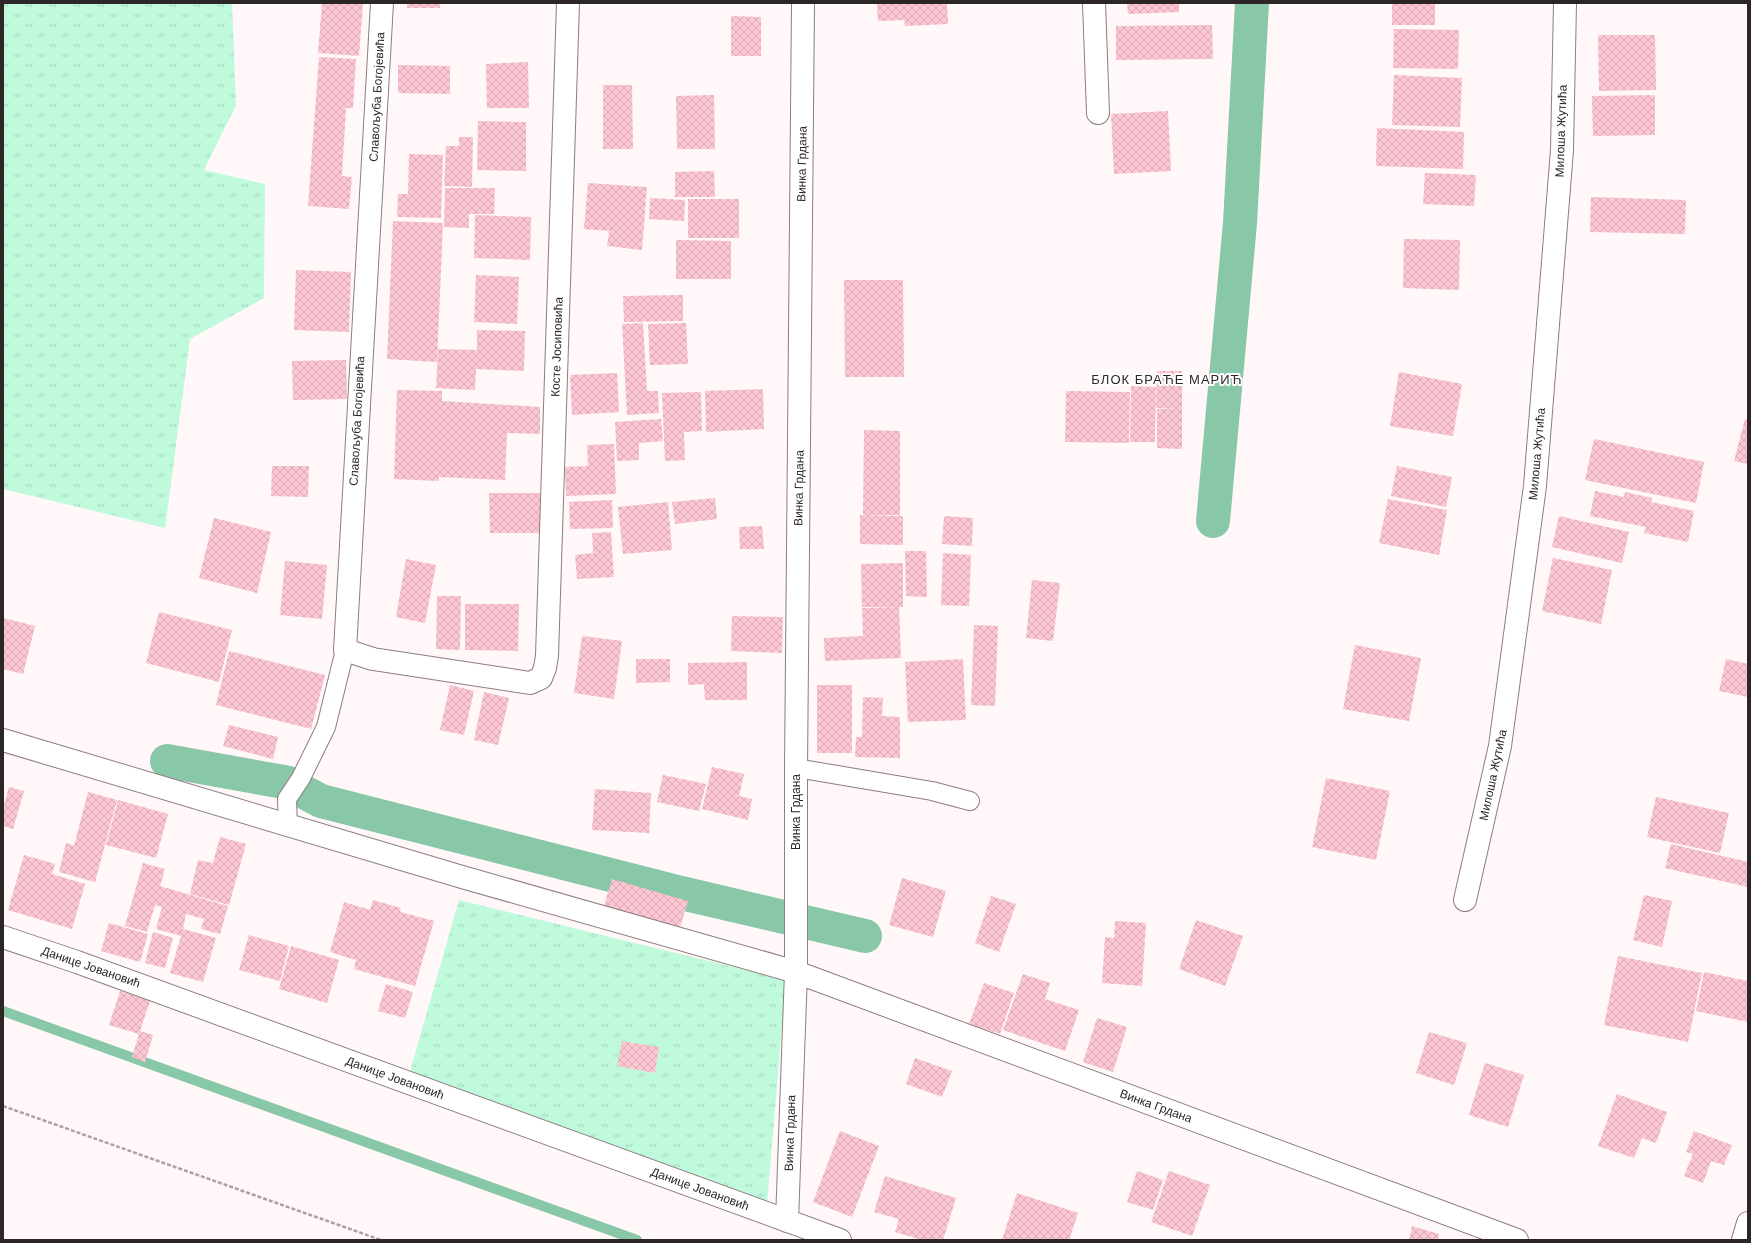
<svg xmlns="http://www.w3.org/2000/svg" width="1751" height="1243" font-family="Helvetica,sans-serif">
<defs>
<pattern id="grass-tufts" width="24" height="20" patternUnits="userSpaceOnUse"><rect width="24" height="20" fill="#c0fadd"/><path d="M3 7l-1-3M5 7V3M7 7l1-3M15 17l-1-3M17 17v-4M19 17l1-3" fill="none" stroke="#a5d6be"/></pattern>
<pattern id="building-cross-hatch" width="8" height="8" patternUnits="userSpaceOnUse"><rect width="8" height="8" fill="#fcc6d2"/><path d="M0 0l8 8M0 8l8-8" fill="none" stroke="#d8aab4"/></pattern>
</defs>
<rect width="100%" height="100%" fill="#fff7f8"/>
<path fill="url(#grass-tufts)" d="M3,3h229l4,102 -32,65 61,14 -1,114 -74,41 -25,189 -162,-39z
M459,900l327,80 -19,224 -358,-129z"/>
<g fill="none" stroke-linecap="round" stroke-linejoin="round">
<path stroke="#88c7a8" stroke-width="10" d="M3,1011l634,229"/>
<path stroke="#88c7a8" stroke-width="34" d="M1213,521l27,-298 12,-220
M167,761l122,22
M302,791l19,10 356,91 188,44"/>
</g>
<path fill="url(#building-cross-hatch)" d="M322,3h41l-4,53 -41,-3z
M407,3h33v5h-33z
M877,3h70l1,21 -43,2 -1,-6 -26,1z
M1127,3h52v9l-51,2z
M1392,3h43v22h-43z
M731,16l30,1v39h-30z
M1212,25l1,34 -97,1v-34z
M1394,29l65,1 -1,39 -65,-1z
M1598,35h57l1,55 -57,1z
M319,57l37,2 -3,49h-7l-4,68 10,1 -3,32 -41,-3z
M528,62l1,46h-42l-1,-44z
M398,65l52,1v28l-52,-1z
M1394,75l68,3 -2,49 -68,-2z
M603,85h29l1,64h-30z
M714,95l1,54h-38l-1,-53z
M1655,95v40l-62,1 -1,-40z
M1168,111l3,60 -57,3 -3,-60z
M478,121l48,1v49l-49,-1z
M1377,128l87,4 -1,37 -87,-3z
M459,137h14l-1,50 -28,-1 2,-40h13z
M409,154l34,1 -2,63 -44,-1 1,-23h10z
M714,171l1,26h-40v-25z
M1425,173l51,2 -2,31 -51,-2z
M588,183l59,4 -5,63 -35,-4 2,-15 -25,-2z
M445,188h50l-1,26h-25v14l-25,-1z
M1591,197l95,3 -1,34 -95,-2z
M650,198l35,2 -1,21 -35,-2z
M688,199h51v39h-51z
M475,215l56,2 -1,43 -56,-2z
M393,221l50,2 -6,139 -50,-3z
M1404,239l56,1 -1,50 -56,-2z
M676,240l55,1v38h-55z
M296,270l55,2 -2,60 -55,-2z
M476,275l43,2 -2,47 -43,-2z
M844,280h59l1,97h-59z
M683,295v26l-59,1 -1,-26z
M643,323l4,68h11l1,22 -32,2 -5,-91z
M686,323l2,41 -38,1 -2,-41z
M477,330l48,1 -1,40 -48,-2 -1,21 -39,-2 2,-39 39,1z
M346,360l1,39 -54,1 -1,-39z
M1157,371h25v78l-25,-1v-39h19l-20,-1z
M1399,372l63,12 -9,52 -63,-10z
M617,373l2,39 -47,3 -2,-40z
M1131,386l25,1 -1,55h-25z
M763,389l1,40 -58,3 -1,-41z
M397,390l45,1v10l98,6v27l-33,-1 -2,47 -66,-3v4l-45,-2z
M1066,391l64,1 -1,51 -64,-1z
M701,392l1,39 -18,1 1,28 -20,1 -3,-68z
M661,419l2,22 -24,2v17l-22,1 -2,-39z
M1745,419l3,1v44l-14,-3z
M864,430l36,1v84h-37z
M1594,439l110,23 -8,41 -111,-23z
M614,444l2,50 -50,2 -1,-29 23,-1 -1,-21z
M272,466h37l-1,31 -37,-1z
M1397,466l55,11 -6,30 -55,-11z
M1595,491l29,6 1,-5 27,6 -1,4 43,9 -6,31 -44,-9 2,-6 -56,-11z
M489,493h52v40h-51z
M715,498l2,21 -42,5 -3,-22z
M1388,499l59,11 -8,45 -60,-12z
M612,500l1,28 -43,1 -1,-27z
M668,502l4,48 -49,4 -5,-47z
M860,515l43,1v29l-43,-1z
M944,516l29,2 -1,28 -30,-2z
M1559,516l70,16 -7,31 -70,-16z
M214,518l57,14 -14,61 -58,-15z
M762,526l2,23h-24l-1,-22z
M611,532l3,45 -37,2 -2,-24 18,-2 -1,-20z
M905,551h21l1,46 -21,-1z
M943,553l28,2 -2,51 -28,-1z
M1553,558l59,12 -11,54 -59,-13z
M406,559l30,6 -11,58 -29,-6z
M285,561l42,4 -5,54 -42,-4z
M903,563v44h-41l-1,-43z
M1032,580l28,3 -7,58 -27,-3z
M437,596h24l-1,54 -24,-1z
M465,604h54l-1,47 -53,-1z
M899,607l2,51 -76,3 -1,-23 39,-2 -1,-28z
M159,612l73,18 -13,52 -73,-19z
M732,616l51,1 -1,36 -51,-2z
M3,618l32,8 -12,48 -20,-5z
M974,625l24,1 -3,80 -24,-1z
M582,636l40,5 -8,58 -40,-6z
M1355,645l66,13 -12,63 -66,-12z
M229,651l96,24 -14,54 -95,-24z
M636,659h34v23l-34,1z
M963,659l3,61 -58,2 -3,-60z
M1726,659l22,5v33l-29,-6z
M747,662v38h-42l-1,-16 -16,1v-22z
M450,685l24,6 -10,44 -24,-5z
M817,685h35v68h-35z
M484,692l25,6 -11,47 -24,-5z
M863,697l20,1 -1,18 18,1v41l-45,-1 1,-20h6z
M229,725l49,12 -5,22 -50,-13z
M712,767l32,7 -5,22 13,3 -4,21 -46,-11z
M663,775l43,9 -7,27 -42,-9z
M1326,778l64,13 -14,69 -64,-13z
M9,787l15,4 -11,38 -10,-3v-17z
M595,789l56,4 -2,40 -57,-3z
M88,792l29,8 -22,82 -36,-10 7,-29 8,3z
M1656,797l73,16 -9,40 -73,-16z
M118,800l50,14 -12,44 -50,-13z
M220,837l26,7 -17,61 -39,-11 8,-34 15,3z
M1671,844l77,18v25l-83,-19z
M24,855l31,9 -3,10 33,10 -13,45 -64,-19z
M143,863l22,6 -5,17 68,20 -8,28 -19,-5 3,-10 -18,-5 -3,15 33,9 -13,44 -33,-9 11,-37 -25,-7 6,-22 -7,-2 -8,27 -22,-6z
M902,878l44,13 -13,46 -44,-12z
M612,879l76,22 -9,30 -76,-22z
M1644,895l28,6 -10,46 -29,-7z
M991,896l25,8 -17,48 -24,-9z
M373,900l28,8 -1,4 34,9 -19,65 -61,-17 2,-9 -26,-8 14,-50 26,8z
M1196,920l47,16 -18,50 -46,-17z
M1115,921l31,2 -4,63 -40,-3 3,-46 9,1z
M109,923l39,11 -8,28 -39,-11z
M153,932l20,6 -8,30 -20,-5z
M249,935l40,11 -9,35 -41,-11z
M291,946l48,14 -12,43 -48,-14z
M1618,956l84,17 -14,69 -84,-17z
M1704,972l44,9v41l-52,-11z
M1023,974l27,9 -5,16 34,11 -14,41 -62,-21z
M984,983l30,10 -14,41 -31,-10z
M386,984l27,8 -8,26 -27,-7z
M120,991l30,10 -10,30 13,4 -8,27 -13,-5 7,-23 -30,-9z
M1097,1018l30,9 -14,45 -30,-10z
M1429,1032l38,11 -13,42 -38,-12z
M622,1041l37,6 -4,26 -38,-7z
M915,1058l37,13 -10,26 -36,-13z
M1485,1063l39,12 -16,52 -39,-12z
M1617,1094l50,18 -11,31 -14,-5 -8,20 -36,-12z
M840,1131l39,15 -27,71 -39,-15z
M1694,1131l38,14 -8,20 -13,-4 -8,22 -19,-7 9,-22 -7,-2z
M1137,1171l26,9 -10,30 -26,-8z
M1169,1171l41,14 -18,51 -41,-14z
M885,1176l71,22 -13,42h-21l-27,-8 4,-13 -25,-7z
M1017,1193l61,20 -9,27h-67z
M1412,1226l27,8 -1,6h-29z"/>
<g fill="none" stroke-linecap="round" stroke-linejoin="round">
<g stroke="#8e7c80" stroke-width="20">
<path id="lane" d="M796,768l136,23 38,10
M288,826l-1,-27 14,-21 25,-51 19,-77"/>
</g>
<g stroke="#8e7c80" stroke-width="24">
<path id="street" d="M382,3l-37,647 28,9 157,24 11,-5 4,-10 2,-12 21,-653
M1094,3l4,110
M3,740l459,137 334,95 721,268
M1465,900l35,-154 35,-260 27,-336 3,-147
M3,937l74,25 763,278
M787,1221l9,-249v-204l7,-765
M1743,1240l5,-17"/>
</g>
<path stroke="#a9a2a3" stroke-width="2.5" stroke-dasharray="4 2" stroke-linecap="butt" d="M3,1106l378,134"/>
<use href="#lane" stroke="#fff" stroke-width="18"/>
<use href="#street" stroke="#fff" stroke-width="22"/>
</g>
<g text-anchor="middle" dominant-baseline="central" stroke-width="4" stroke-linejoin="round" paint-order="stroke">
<g font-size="12" fill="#2d2627" stroke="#fff">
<text transform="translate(377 97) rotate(-87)">Славољуба Богојевића</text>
<text transform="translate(1561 131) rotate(-88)">Милоша Жутића</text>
<text transform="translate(802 164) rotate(-89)">Винка Грдана</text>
<text transform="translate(557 347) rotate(-88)">Косте Јосиповића</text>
<text transform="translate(357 421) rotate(-87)">Славољуба Богојевића</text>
<text transform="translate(1537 454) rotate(-85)">Милоша Жутића</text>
<text transform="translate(799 488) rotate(-89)">Винка Грдана</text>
<text transform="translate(1493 775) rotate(-78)">Милоша Жутића</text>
<text transform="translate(796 812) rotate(-90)">Винка Грдана</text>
<text transform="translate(91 967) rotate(19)">Данице Јовановић</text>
<text transform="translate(395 1078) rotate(20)">Данице Јовановић</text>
<text transform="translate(1156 1106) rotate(20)">Винка Грдана</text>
<text transform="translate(790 1133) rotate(-88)">Винка Грдана</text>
<text transform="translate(700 1189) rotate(20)">Данице Јовановић</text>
</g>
<g font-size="13" letter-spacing="1" fill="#2d2627" stroke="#fff">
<text x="1167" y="379">БЛОК БРАЋЕ МАРИЋ</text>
</g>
</g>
<rect width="1751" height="1243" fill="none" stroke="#2d2627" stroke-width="8"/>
</svg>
